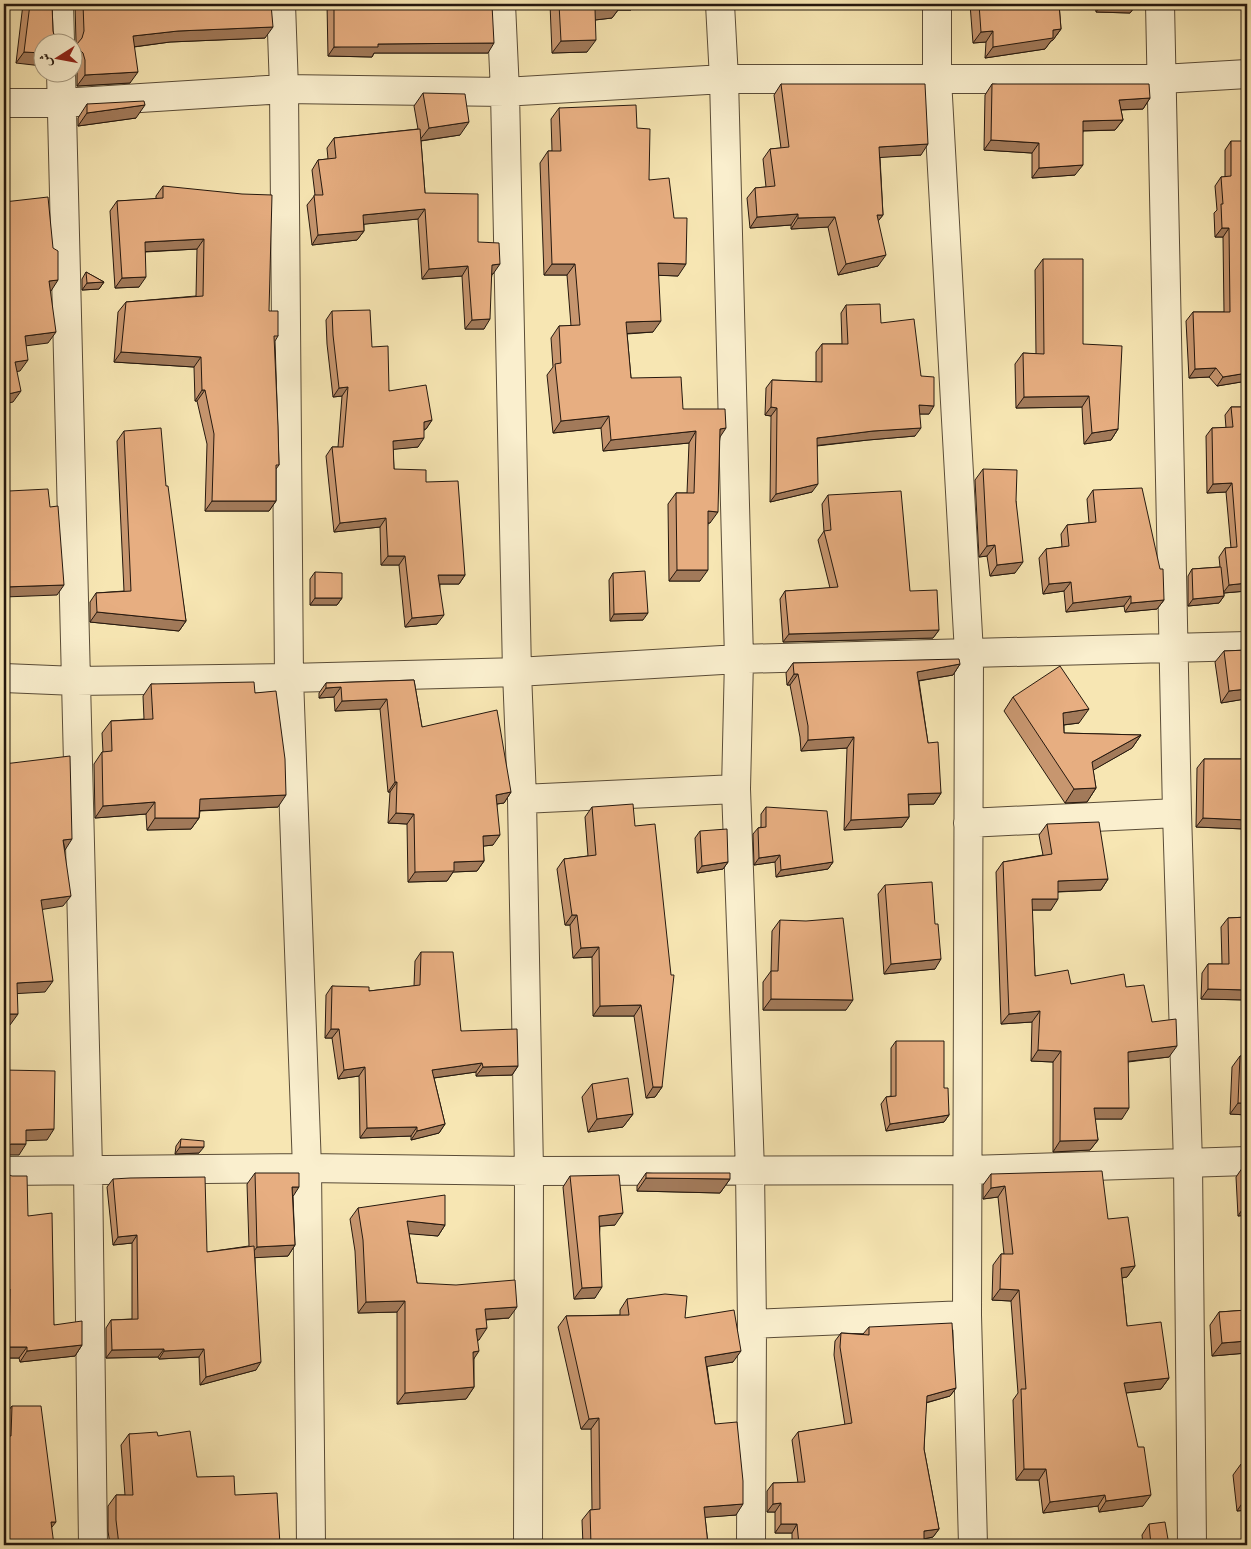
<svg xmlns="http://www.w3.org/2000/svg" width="1251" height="1549" font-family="'Sorts Mill Goudy',Amiri,serif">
<rect width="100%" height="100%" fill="#f7e6b3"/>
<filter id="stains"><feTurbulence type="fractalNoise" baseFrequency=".004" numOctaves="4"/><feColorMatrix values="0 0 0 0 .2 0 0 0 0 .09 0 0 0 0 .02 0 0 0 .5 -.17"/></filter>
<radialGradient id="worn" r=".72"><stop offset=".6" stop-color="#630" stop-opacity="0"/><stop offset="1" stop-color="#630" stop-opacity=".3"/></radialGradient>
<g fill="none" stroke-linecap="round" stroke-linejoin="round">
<g stroke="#5a4c37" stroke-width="30">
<path id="street" d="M59,4l1,38
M281,4l3,85 5,589 18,490 4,377
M501,4l4,88 12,580 5,127 7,372 -1,374
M720,4l4,75 15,580 -3,130 14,381 2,154 -1,221
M937,4v75l32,574 -2,662 6,230
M1160,4l17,809 11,350 4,382
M61,72l27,1097 5,376
M4,103h57l223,-14 221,3 219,-13h438l85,-5
M4,678l72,3 213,-3 228,-6 222,-13 508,-13
M522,799l214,-10
M968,823l209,-10
M4,1171l303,-3 222,3 440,-1 278,-9
M752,1324l215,-9"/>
</g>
<use href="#street" stroke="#faefce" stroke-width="28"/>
</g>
<path fill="#c7966f" stroke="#25180e" d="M23,4h29l1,27 2,8 -39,24z
M75,4h196l-6,34 -95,4 -36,5 -4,36 -53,3v-14l-2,-8 -3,-2v-17l3,-1 1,-2z
M327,4h138v2l23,47h-114l-2,4 -44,-1z
M550,4h85l-4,6h-13l-6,8 -17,2 -8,32 -35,1z
M970,4h89l2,25 -8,11 -2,1 -6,8 -60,9 1,-16 -13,1z
M1095,4h42l-7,9 -34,-1z
M781,84l140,71 -41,2 3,58 -5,6v45l-40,9 -10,-48 -37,2v-4l-41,3 -3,-30 8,-10 11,-1 -3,-28 7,-10 11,-1 -7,-53z
M992,84l158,14 -7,11 -22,1 2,10 -8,10 -32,1 -8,44 -43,3v-25l-48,-3 1,-55z
M423,93l37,42 -39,6 4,52 53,49 15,32h-1l-8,55h-19l-3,-53 -40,3 -4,-60 -54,5v7l-7,9 -45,5 -5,-40 8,-10 -3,-25 6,-10 10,-1 -1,-11 7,-10 84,-9 -4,-23z
M87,104l49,14 -58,8v-8z
M559,108l78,20 12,52 29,96 -20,-1 -5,57 -26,2 4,44 52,31 37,28 -10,86h-2l-8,58h-31l-1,-77 8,-11h11l2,-50 -86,8 -2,-23 -48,5 -6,-58 6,-8 -2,-29 8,-12h12l-4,-51h-23l-4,-112 8,-12h4l-1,-32z
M1231,141l16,240 -30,5 -8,-9 -20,1 -3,-57 7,-9h31l-1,-75h-8l-1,-24 3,-3 -2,-24 6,-9h4v-27z
M163,186l106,125 9,25 -3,5 4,124 -3,4v32l-7,10h-64l2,-67 -10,-43h-2l-1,-34 -80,-5 4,-50 8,-10 70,-6 1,-47 -52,3 -6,35 -24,1 -5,-77 7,-10 39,-2v-3z
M1043,259l40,85 35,85 -7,11 -27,4 -2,-37 -66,1 -1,-44 8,-11 13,1 -1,-84z
M86,272l18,10 -5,7 -17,1v-11z
M846,305l35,18 40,53 8,38h-10l-4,22 -47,4 -51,6 -5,46 -42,10 1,-86 -6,-1 1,-27 6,-8 44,2v-30l6,-8h20l-1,-31z
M332,311l40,36 17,44 43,29 -6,9 -2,1 -6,17 -25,2 1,20 32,13 39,93 -6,9h-19l-3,40 -32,3 -6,-62h-18l-1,-38 -46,5 -8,-76 6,-9h6l4,-51 -9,1 -6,-53 -1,-24z
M1231,407h16v184l-23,2v3l-5,7 -31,3v-30l4,-7 28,-2 -1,-10 6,-9h6l-5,-56 -19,1 -1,-57 6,-8h14l-1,-13z
M124,431l42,55 20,135 -7,10 -89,-9v-20l6,-9 28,-2 -7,-150z
M983,469l33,32 -1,72 -25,3 -3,-20 -8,1 -4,-77z
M1093,490l71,110 -7,9 -32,3 -1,-6 -58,6 -2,-21 -21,3 -4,-36 7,-9 16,-2 -1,-13 6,-9 22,-2 -2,-24z
M828,495l82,96 29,39 -6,8 -150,4 -3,-43 5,-8 45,-3 -12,-48 6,-9 -2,-27z
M315,572l27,26 -5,7h-27v-26z
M613,573l30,47 -33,1 -1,-41z
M1247,650v60l-2,-11 -24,4 -6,-41 9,-11z
M793,663l167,1 -7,11 -34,6 9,62 13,50 -7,11h-25v13l-7,10 -58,3 3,-82 -46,3 -1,-14 -10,-52h-3l-1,-12z
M414,680l8,47 89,65 -7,11 -7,1 -4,41 -10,1 1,15 -7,10 -24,1 -6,9 -39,1 -1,-58 -19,-1 2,-31h-2l-8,-83 -45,2 -1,-14 -15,1v-5l7,-10z
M151,684l104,9 23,114 -78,4 -1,7 -8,11 -44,1 -1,-16 -51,4 -1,-54 8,-12h1l-1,-19 9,-12 33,-2 -1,-23z
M1013,697l66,26 -15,2v8l77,2 -9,13 -39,22 3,18 -9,14 -22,1 -61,-92z
M1204,759h43v91h-3l1,-21 -49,-2 1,-59z
M592,807l70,280 -7,10 -9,1 -12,-82h-41l-1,-59 -19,1 -3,-33h-5l-8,-56 7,-10 24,-3 -3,-39z
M766,807l67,55 -5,7 -52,8 -1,-15 -21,3 -1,-31 5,-6 3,-1v-13z
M1047,824l61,55 -7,11 -43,2 -7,18h-19l3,66 36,8 55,3 26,35 17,35 -41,5 -6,57h-27l3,21 -8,10 -37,2v-90l-22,-1 1,-39 -31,2 -5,-152 7,-10 40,-7 -4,-20z
M700,831l28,31 -5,7 -26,4 -2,-35z
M885,885l50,84 -51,5 -6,-80z
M1247,917v83l-46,-1 1,-26 6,-9h14l-1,-37 7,-9z
M780,920l66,90h-83v-28l8,-11 1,-40z
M421,952l40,79 57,35 -6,9 -36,1v-4l-42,6 11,46 -6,9 -28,7v-4l-51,2 -1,-62 -21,3 -6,-41h-7l1,-43 6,-9 37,5 45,-5 1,-25z
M896,1041l48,47 5,27 -5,7 -58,9 -5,-27 5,-7 5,-1v-48z
M1240,1056h7v59l-17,-1 2,-47z
M592,1084l41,30 -10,13 -35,5 -6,-35z
M181,1139l18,14 -24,1 1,-8z
M1247,1163v52l-9,1 -2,-39 9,-13z
M4,1173l24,43 26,109 28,20 -7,11 -55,6 -1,-4h-15z
M255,1173l38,24 2,48 -7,11 -33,1 1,113 -56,15 -1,-28 -40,2 -1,-2 -52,1v-30l5,-8 21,-1v-76l-19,2 -6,-58 6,-8 94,73 42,-6 -2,-62z
M646,1173l84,6 -10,14 -83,-2v-5z
M991,1174l117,45 27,47 -8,11 -5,1 5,48 42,52 -8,11 -35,4 17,113 -44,6 -1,-6 -55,7 -4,-33h-23l-3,-80 5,-7 -7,-92 -19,-1 1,-35 8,-11h3l-6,-57 -15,2v-14z
M570,1176l45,49 -15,1 -5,72 -21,1 -11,-112z
M358,1208l87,17 -7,11 -29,-3 8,50 92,35 -23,2 -7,20h-2l-3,19v28l-8,12 -69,5v-92l-39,1 -3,-62 -5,-32z
M627,1299l58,19 48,44 -26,4 8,58 21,91 -31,2 3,28h-125l-1,-25 8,-10h2l-1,-81h-10l-23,-102 8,-11 54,-1v-5z
M1247,1310v43l-35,3 -2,-31 9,-13z
M869,1327l87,61 -6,8 -24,7 -2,46 15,80 -6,8 -9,2v6h-132v-12h-17v-21h-8v-21l6,-8h25l-6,-43 6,-8 47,-7 -11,-70 1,-14 6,-8 22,1z
M12,1406l40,121 -48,18v-129z
M129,1434l29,2 39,41 38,18 45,50h-170l-2,-14v-25l8,-11h9l-4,-50z
M1247,1463v47l-10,1 -4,-36 8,-11z
M1149,1524l20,21h-26l-1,-10z"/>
<path fill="#a27a5a" stroke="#25180e" d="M616,4h19l-4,6h-13l-6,8 -26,3 9,-12z
M1102,4h35l-7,9 -34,-1z
M273,27l-8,11 -95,4 -45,6 8,-12 45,-5z
M1061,29l-8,11 -2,1 -6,8 -60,9 8,-11 60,-17z
M993,31l-7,11 -13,1 8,-11z
M596,40l-9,12 -35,1 9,-12z
M494,43l-6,10h-114l-2,4 -44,-1 6,-9 44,-3z
M72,46l5,1 -5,6z
M24,52l18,1v13l-26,-3z
M138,72l-8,11 -53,3 8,-11z
M1150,98l-7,11 -31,1 7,-10z
M145,105l-9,13 -58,8 9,-13z
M1123,120l-8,10 -40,1 8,-10z
M469,122l-9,13 -41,6 10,-13z
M991,140l48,3 -7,10 -48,-3z
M928,144l-7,11 -49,3 7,-11z
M1083,165l-8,10 -43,3 7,-10z
M425,209l-7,10 -62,6 7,-10z
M798,214l-7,11 -41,3 7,-11z
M877,215h6l-8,10z
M835,217l-7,10 -37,2 7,-11z
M1222,228h7l-6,9h-8z
M364,231l-7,9 -45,5 6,-10z
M204,239l-7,10 -60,3 8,-10z
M886,255l-8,11 -40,9 8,-11z
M658,263l28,1 -8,12 -28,-1z
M500,264l-7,10h-8l7,-9z
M552,264h23l-8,11h-23z
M468,266l-6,10 -40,3 7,-10z
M146,277l-7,10 -24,1 7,-10z
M58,280l-7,11h-10l8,-10z
M104,282l-5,7 -17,1 5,-7z
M490,319l-6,10h-19l7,-9z
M661,321l-8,11 -35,2 8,-12z
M56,332l-8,11 -31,4 8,-11z
M121,352l80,5 -7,10 -80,-5z
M28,360l-8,11 -12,2 7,-11z
M1216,368l-7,9 -20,1 6,-9z
M1247,373v8l-30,5 6,-9z
M348,387l-6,9 -9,1 6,-9z
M202,390h3l-8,11h-2z
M21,391l-8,11 -9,2v-9z
M1089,396l-7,11 -66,1 8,-11z
M919,405l15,1 -5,8h-16z
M771,407l6,1 -6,8 -6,-1z
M609,416l-8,12 -48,5 8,-12z
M432,420l-6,9 -9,2 7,-9z
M726,428l-8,12 2,-11z
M921,428l-6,8 -47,4 -56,6 5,-8 56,-7z
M1118,429l-7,11 -27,4 8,-11z
M696,431l-7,12 -86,8 8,-11z
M424,438l-6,9 -31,3 6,-9z
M1232,483l-6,9 -19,1 6,-9z
M818,484l-6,8 -42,10 6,-8z
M212,501h64l-7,10h-64z
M708,511l10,1 -8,11h-10z
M386,518l-6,9 -46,5 6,-9z
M995,545l-8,11 -8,1 8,-11z
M388,556h17l-6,9h-18z
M1023,562l-8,11 -25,3 7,-11z
M677,570h31l-8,11h-31z
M438,575h27l-6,9h-27z
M1071,582l-7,9 -21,3 6,-10z
M1247,583v8l-24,2 6,-8z
M64,585l-7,10 -53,2v-10z
M1131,596l-7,10 -58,6 7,-9z
M1224,596l-5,7 -31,3 5,-7z
M315,598h27l-5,7h-27z
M1164,600l-7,9 -32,3 6,-9z
M97,612l89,9 -7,10 -89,-9z
M648,613l-5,7 -33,1 4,-7z
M444,615l-7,9 -32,3 7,-9z
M939,630l-6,8 -150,4 6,-8z
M960,664l-7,11 -43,7 7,-10z
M794,674h4l-8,11h-3z
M341,687l-7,10 -15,1 7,-10z
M1247,689v7l-2,3 -24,4 8,-12z
M387,699l-7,10 -45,2 7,-10z
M1089,709l-10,14 -25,3 9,-13z
M1141,735l-9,13 -49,28 9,-14z
M854,737l-7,11 -46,3 7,-11z
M395,782h2l-7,10h-2z
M1096,788l-9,14 -22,1 9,-14z
M511,792l-7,11 -15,2 7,-10z
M941,793l-7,11 -33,1 7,-11z
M286,795l-8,12 -87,4 9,-12z
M155,802l-9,12 -51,4 8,-12z
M396,813l18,1 -7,10 -19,-1z
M909,817l-7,10 -58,3 7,-10z
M155,818h44l-8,11 -44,1z
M1203,818l44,2v6l-2,3 -49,-2z
M500,835l-7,10 -17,2 7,-11z
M72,839l-7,11 -2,-10z
M780,855l-5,7 -21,3 5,-7z
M484,861l-7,10 -24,1 -6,9 -39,1 7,-10 39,-10z
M728,862l-5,7 -26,4 5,-7z
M833,862l-5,7 -52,8 5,-7z
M1108,879l-7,11 -51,2 8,-11z
M71,896l-8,10 -30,5 8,-11z
M1032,899h26l-7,11h-26z
M572,915h5l-7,10h-5z
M599,947l-7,10 -19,1 8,-10z
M941,959l-6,10 -51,5 7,-10z
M53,981l-8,11 -35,2 7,-11z
M1208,989l39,1v10l-46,-1z
M771,999l82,1 -7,10h-83z
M641,1005l-7,11h-41l7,-10z
M1040,1011l-8,11 -31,2 8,-10z
M4,1014h14l-8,11h-6z
M331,1029h8l-7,9h-7z
M1177,1046l-8,11 -48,5 7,-10z
M1038,1050l23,1 -8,11 -22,-1z
M482,1063l-6,9 -50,7 6,-9z
M518,1066l-6,9 -36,1 7,-9z
M365,1067l-6,9 -21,3 6,-9z
M653,1087h9l-7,10 -9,1z
M1238,1103h9v12l-17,-1z
M1094,1108h35l-7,11h-35z
M633,1114l-10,13 -35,5 9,-13z
M949,1115l-5,7 -58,9 4,-7z
M445,1124l-6,9 -28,7 6,-9z
M417,1127l-6,9 -51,2 7,-10z
M54,1129l-7,11 -29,1 8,-11z
M1098,1140l-8,10 -37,2 7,-11z
M11,1144h15l-7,11h-15v-8z
M180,1147h24l-5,6 -24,1z
M646,1178l84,1 -10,14 -83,-2z
M1005,1186l-7,11 -15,2 8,-11z
M292,1187h7l-7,11z
M1247,1202v13l-9,1z
M623,1213l-8,12 -24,2 8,-11z
M407,1221l38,4 -7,11 -39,-3z
M137,1235l-5,8 -19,2 5,-8z
M295,1245l-7,11 -39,2 8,-11z
M1135,1266l-8,11 -14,2 8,-11z
M602,1287l-7,11 -21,1 8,-11z
M4,1289h6l-6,9z
M1000,1289l19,1 -8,11 -19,-1z
M405,1301l-8,11 -39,1 8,-11z
M517,1307l-8,11 -32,2 8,-11z
M487,1328l-8,12 -11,1 8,-12z
M1247,1341v12l-35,3 10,-13z
M82,1345l-7,11 -55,6 7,-11z
M9,1347h18l-8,11h-15v-4z
M164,1349l-6,8 -52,1 6,-8z
M204,1349l-5,8 -40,2 5,-8z
M479,1351l-8,12 2,-11z
M741,1351l-8,11 -35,6 7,-11z
M261,1362l-5,8 -56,15 6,-8z
M1169,1378l-8,11 -45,5 8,-11z
M474,1387l-8,12 -69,5 8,-11z
M956,1388l-6,8 -29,8 6,-8z
M599,1418l-8,11h-10l8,-10z
M1024,1469h22l-7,11h-23z
M1105,1495l-7,11 -55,7 7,-11z
M1151,1495l-8,11 -44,6 7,-11z
M1245,1499h2v11l-10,1z
M781,1503l-6,9h-8l6,-8z
M743,1504l-7,11 -39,3 7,-11z
M51,1522h5l-8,10z
M781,1524h16l-5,9h-17z
M939,1529l-6,8 -15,3 6,-9z"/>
<path fill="#e7ae81" stroke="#25180e" d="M30,4h22l1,27 2,8 4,3h-17v11l-18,-1z
M83,4h188l2,23 -95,4 -45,5 5,36 -53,3v-15l-2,-7 -6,-6 -5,-1v-1l5,-1 5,-6 2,-7z
M334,4h131v2l27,-1 2,38 -116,1v3h-44z
M559,4h62v2l-26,3 1,31 -35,1z
M979,4h80l2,25 -8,1v8l-60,9v-16l-12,1z
M781,84h144l3,60 -49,3 4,68h-6l9,40 -40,9 -11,-47 -37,1v-4l-41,3 -2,-29 20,-2 -5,-37 19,-2z
M992,84h157l1,14 -31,2 4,20 -40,1v44l-44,3v-25l-48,-3z
M423,93l42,1 4,28 -40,6z
M144,101l1,4 -58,8v-9z
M636,105l1,23 13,1 -1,51 20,-2 5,40h13l-1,46 -28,-1 3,58 -35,1 5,56 50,-1 2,32h42l1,19 -6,1 -2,83 -10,-1v59h-31l-1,-77h18l2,-62 -85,9 -2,-24 -48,5 -6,-57 6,-1 -2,-37 21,-1 -5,-61h-23l-4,-113h13l-2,-43z
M420,129l5,64 53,1v48l21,1 1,21 -8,1 -2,54 -18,1 -4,-54 -39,3 -4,-60 -62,6 1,16 -46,4 -4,-40h9l-5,-35 18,-2 -2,-20z
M1231,141h16v232l-24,4 -7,-9 -21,1 -2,-57h37l-1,-84h-7l-1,-24h2l-2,-27 10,-1z
M163,186l79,8 30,1 -3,116h9v25h-4l4,90 1,39h-3v36h-64l2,-67 -9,-44h-3l-1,-33 -80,-5 5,-50 77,-6 1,-57 -59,3 1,35 -24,1 -5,-77 46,-3z
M48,197l5,51 5,3v29l-9,1 7,51 -31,4 3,24 -13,2 6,29 -17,4v-193z
M1043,259h40v85l39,2 -4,83 -26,4 -3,-37 -65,1 -1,-44 21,1z
M86,272l18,10 -17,1z
M880,304l1,19 33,-4 7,57 13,1v29l-15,-1 2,23 -48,3 -56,7 1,46 -42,10 1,-86 -6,-1 1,-27 50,2v-38h26l-2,-39z
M370,310l2,37 16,-1 1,45 37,-6 6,35 -8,2v16l-31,3 1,28 32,1v12l32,-1 7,94h-27l6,40 -32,3 -7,-62h-17l-2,-38 -46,5 -8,-76h11l5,-60 -9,1 -6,-53 -1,-24z
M1231,407h16v176l-18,2 -4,-37 12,-1 -5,-64 -19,1 -1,-56 21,-1z
M161,428l5,58h2l18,135 -89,-9 -1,-19 35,-2 -7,-160z
M983,469l34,1 -1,31 7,61 -26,3 -2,-20 -8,1z
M4,486h5v5l39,-2 2,18 8,-1 6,79 -60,2z
M1142,488l18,81h3l1,31 -33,3v-7l-58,7 -2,-21 -22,2 -3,-35 23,-3 -2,-21 29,-3 -3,-32z
M901,491l9,100 27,-1 2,40 -150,4 -4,-43 53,-4 -14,-56 7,-1 -3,-35z
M1221,567l3,29 -31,3 -1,-30z
M645,571l3,42 -34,1 -1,-41z
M315,572l27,1v25h-27z
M1247,650v39l-18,2 -5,-40z
M959,659l1,5 -43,8 11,71 10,-1 3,51 -33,1 1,23 -58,3 3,-83 -46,3v-14l-10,-52h-4l-1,-11z
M1060,666l29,43 -26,4 1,20 77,2 -49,27 4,26 -22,1 -61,-92z
M414,680l8,47 75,-17 14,82 -15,3 4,40 -17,1 1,25 -30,1v9l-39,1 -1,-58 -18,-1 1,-31h-2l-8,-83 -45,2 -1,-14 -15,1v-5z
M254,682l1,11 21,-2 9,68 1,36 -86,4 -1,19h-44v-16l-52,4 -1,-54 10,-1 -1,-30 42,-2 -2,-35z
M70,756l2,83 -9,1 8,56 -30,4 12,81 -36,2 1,31h-14v-250z
M1204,759h43v61l-44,-2z
M633,804l2,22 20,-2 16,151h3l-12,112h-9l-12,-82 -41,1 -1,-59 -18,1 -4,-33h-5l-8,-56 32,-4 -4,-48z
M766,807l61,4 6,51 -52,8 -1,-15 -21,3 -1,-30 8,-1z
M1099,822l9,57 -50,2v18h-26l3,77 33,-6 3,14 53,-10 2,13 18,-2 8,37 24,-3 1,27 -49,6 1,56h-35l4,32 -38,1 1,-90 -23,-1 2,-39 -31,3 -6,-152 49,-8 -5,-30z
M727,829l1,33 -26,4 -2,-35z
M932,882l3,42h3l3,35 -50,5 -6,-79z
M1247,917v73l-39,-1v-25h21l-1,-46z
M843,918l10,82 -82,-1v-28h7l2,-51 26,1z
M421,952h32l8,79 56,-2 1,37 -35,1 -1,-4 -50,7 13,54 -28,7v-4l-50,1 -2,-61 -21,3 -5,-41h-8l1,-43 37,1v4l51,-6z
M896,1041h48v47h4l1,27 -59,9 -4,-27 10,-1z
M1240,1056h7v47h-9z
M4,1070l51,1 -1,58 -28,1v14h-15l-7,3z
M628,1078l5,36 -36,5 -5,-35z
M181,1139l23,2v6h-24z
M1247,1163v39l-2,-38z
M1102,1171l6,48 20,-2 7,49 -14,2 6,58 34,-4 8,56 -45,5 14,64h6l7,48 -45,6 -1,-6 -55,7 -4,-33h-22l-3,-80h5l-7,-99 -19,-1 1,-35h12l-8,-68 -14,2v-14z
M4,1173l8,3h15l1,40 24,-3 2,112 28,-4v24l-55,6v-4h-18l1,-58h-6z
M255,1173h44v14h-7l3,58 -38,2z
M646,1173h84v6l-84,-1z
M619,1175l4,38 -24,3 3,71 -20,1 -12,-112z
M205,1177l2,75 47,-6 7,116 -55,15 -2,-28 -40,2v-2l-52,1 -1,-30 27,-1 -1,-84 -19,2 -5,-58 17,-1z
M445,1195v30l-38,-4 10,62 39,2 59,-5 2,27 -32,2 2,19 -11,1 3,22 -6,1 1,35 -69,6v-92l-39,1 -3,-62 -5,-32z
M665,1294l22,2 -2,22 49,-8 7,41 -36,6 10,67 22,-2 6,59v23l-39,3 4,38h-117l-1,-35 10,-1 -1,-91 -10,1 -23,-103 63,-1 -2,-16z
M1247,1310v31l-25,2 -3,-31z
M952,1323l4,65 -29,8 -3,53 15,80 -15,2v14h-125l-2,-21h-16v-21l-8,1v-21l32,-1 -7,-50 54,-9 -12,-76 1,-14 28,2v-8z
M12,1406h29l15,116h-5l3,23h-50v-109h7z
M190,1431l7,46 37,-1 1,19 42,-2 3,52h-161l-3,-25v-25h17l-4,-61 28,-2 1,4z
M1247,1463v36h-2l-4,-35z
M1165,1522l4,23h-18l-2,-21z"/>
<rect width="1251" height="1549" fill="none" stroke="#f7e6b3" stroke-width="20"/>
<rect x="5" y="5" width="1241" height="1539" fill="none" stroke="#25180e" stroke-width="2.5"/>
<rect x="10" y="10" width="1231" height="1529" fill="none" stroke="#25180e"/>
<g transform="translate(58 58) rotate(259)"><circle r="24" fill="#faefce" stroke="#a59981"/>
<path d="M0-4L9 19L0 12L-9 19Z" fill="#8f2418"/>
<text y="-8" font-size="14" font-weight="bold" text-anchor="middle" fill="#25180e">ش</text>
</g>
<rect width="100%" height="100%" filter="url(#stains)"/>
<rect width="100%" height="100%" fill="url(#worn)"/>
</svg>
